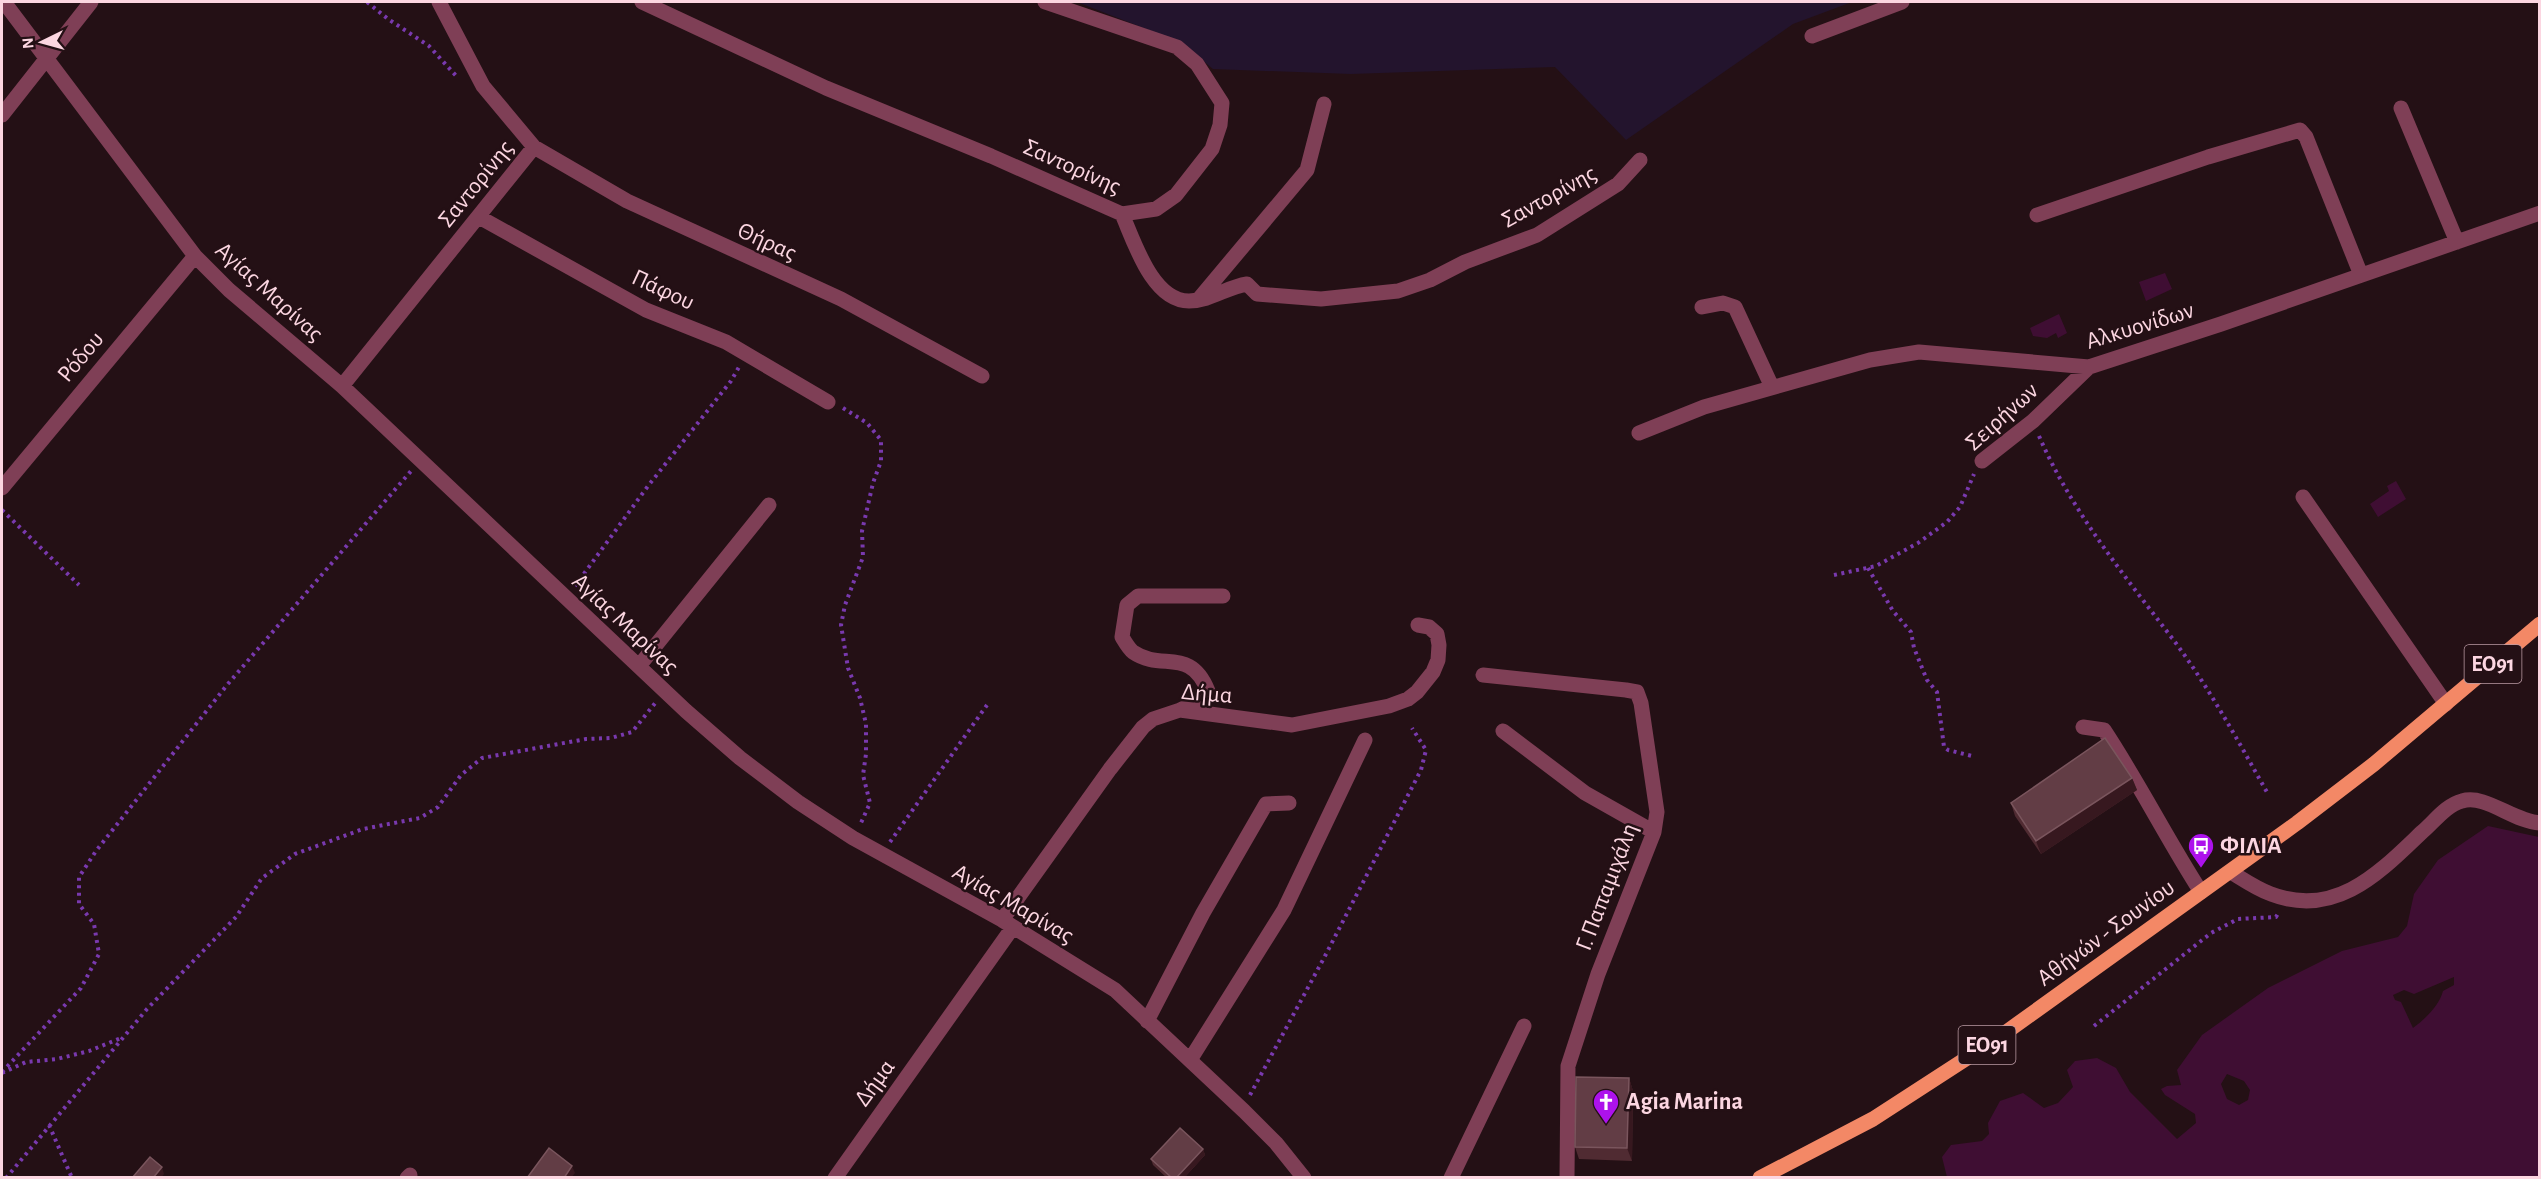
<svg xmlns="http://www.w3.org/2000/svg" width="2541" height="1179" font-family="'Alegreya Sans',sans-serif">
<rect width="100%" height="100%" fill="#241015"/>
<path fill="#23142d" d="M1077,2h775l-59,22 -167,116 -71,-73 -204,7 -138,-5 -31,-26z"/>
<path fill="#3f0e33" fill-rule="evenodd" d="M2165,273l7,16 -26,12 -7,-19z
M2059,314l8,19 -9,5 -2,-5 -9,5 -14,-2 -3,-8z
M2396,481l10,18 -28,18 -8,-13 19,-13 -2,-5z
M2488,826l51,11v340h-592l-5,-20 9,-12 31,-4 7,-7 -1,-11 12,-22 23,-8 21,15 14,-5 15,-16 -6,-17 8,-9 22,-3 19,10 14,24 47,47 19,-16 -1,-9 -30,-19 -4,-6 6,-3 14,-1 -4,-15 25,-35 66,-47 74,-37 56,-14 9,-11 7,-32 24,-34zM2454,977v8l-11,6c-4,15 -18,28 -30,37l-12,-26 -6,-2 -2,-5 11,-5 10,4zM2227,1074l17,7 6,9 -2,10 -9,5 -12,-6 -6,-15z"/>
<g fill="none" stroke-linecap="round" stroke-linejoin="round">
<path stroke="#7939ae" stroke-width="4" stroke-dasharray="3 4.5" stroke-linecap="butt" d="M367,2l21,17 41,27 29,32
M843,408l24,15 14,17v21l-8,22 -11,48 1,26 -18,48 -4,20 7,43 12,30 6,26v30l-3,21 7,28 -10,22
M2039,436c32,74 84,138 133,202 37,49 66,103 96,156
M2,510l77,75
M1868,568l25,43 18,21 3,16 13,32 10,12 7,55 4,3 24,6
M1834,575l42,-9 42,-23 29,-21 13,-15 14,-33
M575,586l73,-100 83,-105 8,-14
M890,842l97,-137
M2094,1026l117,-93 27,-14 38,-2 3,-5
M2,1072l79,-84 18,-34 -5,-30 -15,-20v-27l17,-26 131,-166 184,-214
M2,1073l24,-11 31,-3 32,-8 32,-13
M1250,1095l75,-139 96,-186 5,-20 -14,-22
M49,1125l23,53
M6,1178l141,-169 89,-92 26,-39 33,-24 68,-25 57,-11 18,-11 23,-32 21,-17 104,-19 25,-1 21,-6 24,-30"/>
<path stroke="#7f3f56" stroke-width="15" d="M4,2l191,254 34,34 113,96 344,325 54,47 58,44 55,36 149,82 113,70 129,121 32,32 28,35
M642,2l184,86 165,68 131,58c12,27 30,87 67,87 21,0 38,-14 58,-17l10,10 64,5 77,-8 32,-11 35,-18 72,-27 81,-51 22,-24
M1045,2l132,45 20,17 25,39 -2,22 -8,24 -36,46 -20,14 -34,5
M1812,36l90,-34
M2401,108l56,134
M2,115l89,-113
M534,147l93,54 214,98 141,77
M2037,215l171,-58 92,-27 6,7 55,138
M479,217l167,93 80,32 102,60
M1198,300l109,-130 17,-66
M1702,307l21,-4 12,4 37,80
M342,386l192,-239 -51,-61 -44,-84
M1639,433l65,-26 166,-47 49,-8 170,15 132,-43 319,-111
M1982,461l51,-40 56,-54
M2,488l193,-232
M2303,497l143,207
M639,666l130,-161
M1483,675l143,15 11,2 4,11 16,109 -3,20 -56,142 -30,92 -1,112
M1180,710l21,-10 7,-9c-18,-45 -46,-19 -75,-39 -4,-3 -8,-10 -11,-15l5,-32 11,-9h85
M2083,727l21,3c35,53 63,109 97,162
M1503,731l82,62 69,39
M2231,872c13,8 26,17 40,22 65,25 109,-22 151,-62 12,-10 24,-27 40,-31 24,-7 50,20 78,22
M1002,920l108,-151 33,-42 10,-8 27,-9 112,15 97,-19 19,-7 9,-7 16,-20 5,-12 1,-15 -2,-11 -8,-7 -11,-2
M1147,1021l56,-108 63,-109 23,-1
M1190,1060l94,-150 81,-170
M407,1178l3,-3
M835,1178l178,-251
M1451,1178l73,-152"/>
<path stroke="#f38866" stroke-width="15" d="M1760,1178l113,-59 125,-81 299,-215 77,-59 166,-140"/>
</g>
<path fill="#502b32" d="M2132,778l5,12 -96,64 -26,-38 -4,-13z
M1629,1078l4,13 -1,70 -53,-2 -4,-12z
M1203,1149l2,6 -21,23h-17l-14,-13 -2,-6z"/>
<path fill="#37181f" d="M2132,778l5,12 -96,64 -5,-13z
M1629,1078l4,13 -1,70 -5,-13z
M1203,1149l2,6 -21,23h-8z
M572,1166l3,7 -4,5h-7z
M162,1167l2,7 -3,4h-8z"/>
<path fill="#623d45" stroke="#7a555d" stroke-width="1.5" d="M2105,738l27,40 -96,63 -25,-38z
M1576,1077l53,1 -2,70 -52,-1z
M1180,1128l23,21 -27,29h-4l-21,-19z
M549,1148l23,18 -8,12h-37z
M150,1157l12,10 -9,11h-21z"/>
<defs>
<g id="bus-pin" transform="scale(1.35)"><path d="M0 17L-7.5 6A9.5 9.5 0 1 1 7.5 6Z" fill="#ad12ec" stroke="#241015"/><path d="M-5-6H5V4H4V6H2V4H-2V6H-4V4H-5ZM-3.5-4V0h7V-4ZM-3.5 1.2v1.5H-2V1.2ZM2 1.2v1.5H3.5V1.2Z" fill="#fff"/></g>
<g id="church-pin" transform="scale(1.35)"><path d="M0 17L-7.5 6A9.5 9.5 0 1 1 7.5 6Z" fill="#ad12ec" stroke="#241015"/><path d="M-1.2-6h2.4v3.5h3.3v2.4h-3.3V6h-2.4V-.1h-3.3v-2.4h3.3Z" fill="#fff"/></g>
</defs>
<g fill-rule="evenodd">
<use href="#bus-pin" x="2201" y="846"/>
<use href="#church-pin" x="1606" y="1102"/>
</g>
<g text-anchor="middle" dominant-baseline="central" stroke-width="5" stroke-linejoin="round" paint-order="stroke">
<g fill="#241015" stroke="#bb9ba4" stroke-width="1.5">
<rect x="2464.5" y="645" width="57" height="38" rx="4.5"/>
<rect x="1958.5" y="1026" width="57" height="38" rx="4.5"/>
</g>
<g font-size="22" font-weight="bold" fill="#fcd6e1">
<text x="2493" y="664">ΕΟ91</text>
<text x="1987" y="1045">ΕΟ91</text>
</g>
<g font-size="24" fill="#fcd6e1" stroke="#241015">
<text transform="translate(1072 167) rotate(24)">Σαντορίνης</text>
<text transform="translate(476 184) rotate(-51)">Σαντορίνης</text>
<text transform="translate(1549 197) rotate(-29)">Σαντορίνης</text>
<text transform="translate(767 242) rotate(24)">Θήρας</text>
<text transform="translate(663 290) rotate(25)">Πάφου</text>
<text transform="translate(269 292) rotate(42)">Αγίας Μαρίνας</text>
<text transform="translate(2140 326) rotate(-17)">Αλκυονίδων</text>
<text transform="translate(81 357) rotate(-50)">Ρόδου</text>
<text transform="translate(2002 417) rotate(-42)">Σειρήνων</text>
<text transform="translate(625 624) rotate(43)">Αγίας Μαρίνας</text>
<text transform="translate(1207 694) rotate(5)">Δήμα</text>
<text transform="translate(1607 887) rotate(-69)">Γ. Παπαμιχάλη</text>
<text transform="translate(1013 904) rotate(30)">Αγίας Μαρίνας</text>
<text transform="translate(2106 933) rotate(-36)">Αθήνών - Σουνίου</text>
<text transform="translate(875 1083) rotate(-54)">Δήμα</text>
</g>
<g font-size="24" font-weight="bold" fill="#fcd6e1" stroke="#241015" text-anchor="start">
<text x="2220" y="846">ΦΙΛΙΑ</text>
<text x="1626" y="1102">Agia Marina</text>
</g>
</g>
<rect width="2541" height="1179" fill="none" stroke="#fcd6e1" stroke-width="6"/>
<g transform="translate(42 42) rotate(265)" stroke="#241015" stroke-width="4.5" paint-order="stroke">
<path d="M0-4.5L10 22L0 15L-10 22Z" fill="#fcd6e1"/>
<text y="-9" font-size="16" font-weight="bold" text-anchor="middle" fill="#fcd6e1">N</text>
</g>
</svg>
